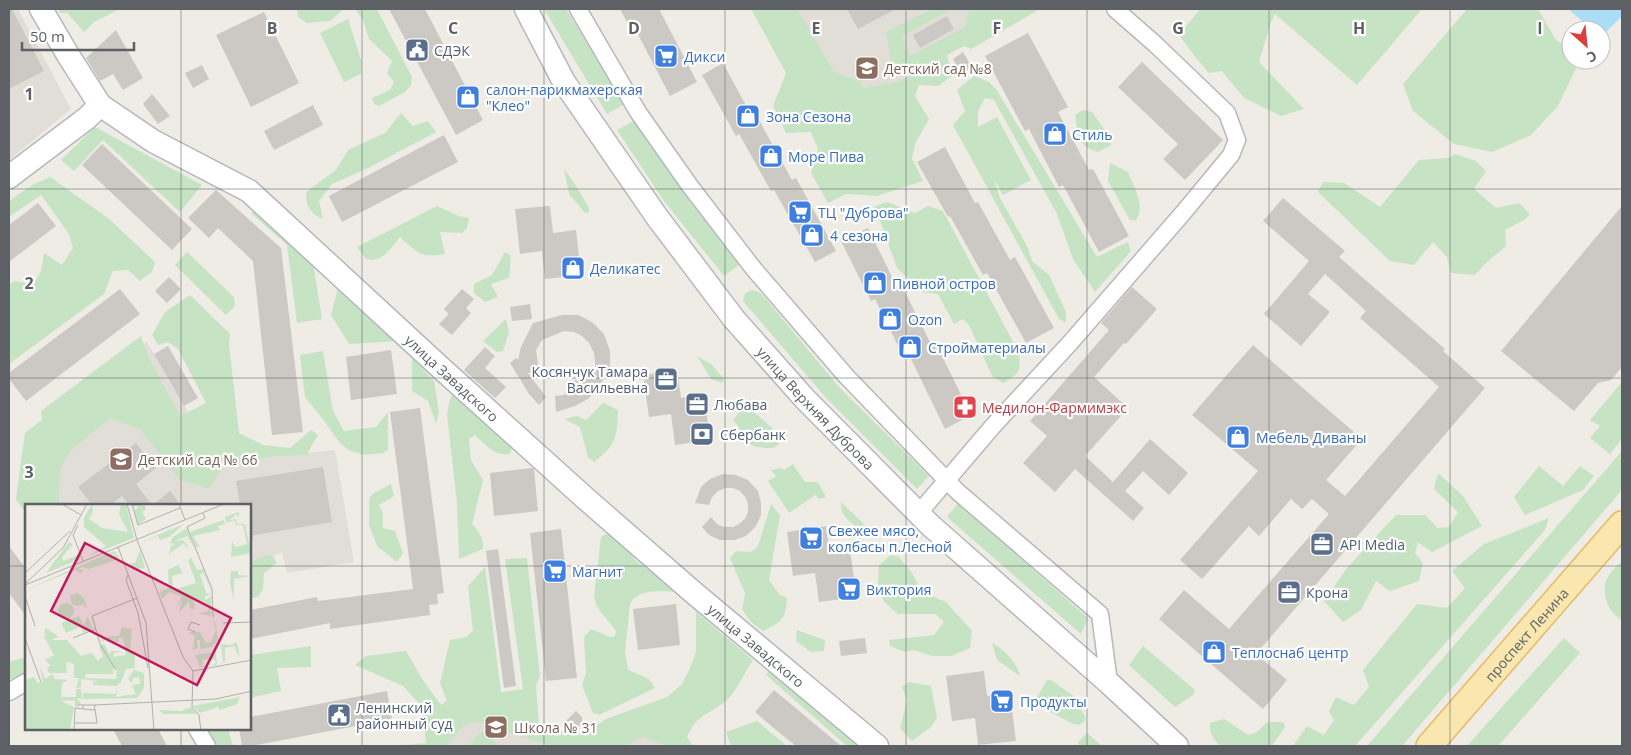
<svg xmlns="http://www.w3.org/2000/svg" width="1631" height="755" font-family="'Open Sans',sans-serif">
<rect width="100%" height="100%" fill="#eeece5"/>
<path fill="#e1ddd7" d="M9,9h9l53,100 -62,51z
M776,9h248v3l-188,105z
M147,342l57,98 19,26 49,-9 63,-7 19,112 -67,11 -5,-21 -32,14v-61h-224v8l-10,-13 9,-67z
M471,707l71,21 47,7 74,-9 21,20h-248z"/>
<path fill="#c6e4c4" d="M58,9h62l-26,13 -10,10 -17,-19h-7z
M297,9h47l-14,12 -23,2 -9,-6z
M355,9h22l35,68 -1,8 -6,7 -26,14 -5,-2 -2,-6 18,-8 4,-8 -7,-9 5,-12 -23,-22 -6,-19z
M544,9h22l59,95 -18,10z
M751,9h46l37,63 25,9 5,7 34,-6 16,-8 -23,-13 -5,-29 46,-23h20l-50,27 8,20 55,-29 4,-18h27l2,3 4,-3h38l-69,40 -7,-3 -17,9 5,21 -14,10 -19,-1 -4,11 14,23 -13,23 -4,16 11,23 -46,15 -31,-2 -18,9 -17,-30 7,-24 -7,-17 -25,1 -13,-27 13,-33z
M1200,9h222l-65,76 -82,-71 -4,8 -12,40 45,47 -23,7 -37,-18 -22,-27 -13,2 -13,-15 -17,-23z
M1467,9h71l18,31 15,8v12h9l-22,46 -27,29 -39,17 -38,-8 -41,-33 -10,-27z
M348,19l14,44 -1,11 -17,8 -24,-49z
M974,76l15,6 7,7 101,168 31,-15 3,9 -36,41 -22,-33 -16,-45 -63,-114 -9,-2 -7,13v16l19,-10 34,63 -28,15 -9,-16 6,19 28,50 4,13 17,14 17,37v11l-7,-4 -106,-194 12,-14 -8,-21z
M1083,110l9,2 17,24 2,9 -13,7c-22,-7 -19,-16 -23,-37z
M401,113l12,13 15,-5 8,11 -68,36 -36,16 -13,17 4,18c-13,-5 -17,-13 -17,-27l30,-22 12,-20 37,-17z
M637,119l46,73 56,73 -15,11 -60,-75 -47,-71z
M95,127l107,58 -22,27 -77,-72 -29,31 -13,-11z
M1455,154l21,7 10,10 -12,18 22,19 23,-5 11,11 -6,6 -19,10 1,16 -19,16 -12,13 -24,-2 -4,-16 -14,-15 -19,23 -24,-4 -72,-69 5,-10 21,1 36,24 39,-47 29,-2z
M1110,163l18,9c5,14 19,35 7,49l-5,-1 -22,-39z
M564,169l9,12 16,27v4l-4,1 -16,-19z
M50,177l58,41 47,44 -3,10 -12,9 -12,-11 -15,1 -9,23 -95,70v-79l5,-4 20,3 7,-13 3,-18 18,12 11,-17 -4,-14 -28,-39 -32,22v-16l23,-16z
M887,202l28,11 13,-7 15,5 75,140c4,18 2,23 -15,32l-11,-7 -23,-51 -6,-6 -9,5 -16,-30 -15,-2 -26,-24 -19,-53 -7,-1 2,-7z
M437,206l22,10 10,2 -2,10 -5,5 -22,-1 5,22c-26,4 -27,-1 -45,-17 -10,12 -17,26 -34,22l-9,-12z
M259,207l53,49 10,63 -25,4 -10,-78 -36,-32z
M187,252l47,45 1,9 -9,9 -51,-50z
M505,252l6,4 -2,22 -18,6 7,13 -13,5 -11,-9v-9l18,-9z
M338,288l63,53 -52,3 -18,-29z
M752,290l9,3 78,94 90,89 -12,13 -90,-90 -84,-98 2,-8z
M190,295l40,39 -1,10 10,89 24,12 27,3 21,-18 7,5 -11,19 -35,3 -49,9 -14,23 -29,-9 -40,-51 -30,-11 -40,33 -10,19 -1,32 2,3h-35v8l-10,-14 9,-66 17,-13 -1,-9 100,-75 7,20 32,60 26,-13 -28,-54 -10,-7 -10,3 -6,-10 13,-23z
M506,319l3,13 -6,19 -6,1 -14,-11z
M323,351l10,60 11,20 32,-4 12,-15v38l-5,3 -18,2 -17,-5 -9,-8 -14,-20 -20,-25 -5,-42z
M697,356l14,8 13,15 -2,4 -11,-4z
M412,358l22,23 5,31 -3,12 -8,-23 -16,-10z
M1622,382v57l-12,15 -20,-16 10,-12 -10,-6z
M457,388l51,45 4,16 -2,5c-15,3 -25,-10 -35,-19l-6,4 2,21 12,20 -11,44c7,7 12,15 11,25l-24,10 -2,-56 -10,-89 3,-15z
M603,403l15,7c-1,28 -2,35 -24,52l-6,-5 -8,-30 -16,-8 13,-3 9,4z
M745,404l27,24 7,16 -5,4c-20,0 -27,-1 -36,-20l1,-1 -6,-7z
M1622,451v39l-220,256h-35z
M793,464l12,18h13l8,15 -7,2 -5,-5v2l-25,17 -21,-32 8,-5 -5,-6 10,-2 3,2z
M1539,466l24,20 17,-20 14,10 -11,14 -58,25 -11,-18z
M1438,473l25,23 19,30 -50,26 -14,-10 -3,11 8,10 -4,18 -29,10 -14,-10 -15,29 -18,12 -19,-21 23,-33 49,-53h29l13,13 11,-1 9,-15 -24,-23z
M391,484l3,12 -15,9 4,8v15l12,3 8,22 -6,9 -20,-16 -8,-21v-25l3,-6z
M841,502l28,27 3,8c-13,-9 -33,-18 -31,-35z
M958,503l130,115 -7,16 -134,-117z
M771,504l9,11 -11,65 10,14 8,4c-1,21 -5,24 -24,33l-12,-9 -9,-13 3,-16 -15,-35 6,-7 15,1 7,-6z
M1549,518l-4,12 -190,216h-62l14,-20 17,9 10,-15 -5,-9 7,-14 18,8 15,-18 -6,-17 54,-66 30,4 18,-20 -13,-17 32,-27z
M606,534l10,3 22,26 44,29c-16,0 -44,-5 -52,12l-5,48 3,18 21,9 6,9 -56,27 -6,-2 -11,-28 4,-12 -2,-36 7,-8 19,8 5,-1 1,-5 -19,-24 -3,-11 7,-59z
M267,555l6,1 4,7 -13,10 -1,16 -4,7 -9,3v-37z
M891,555l8,2 13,16 10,19 24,10 26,29 -2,17 -19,8h-18l-20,-6 -8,2 -15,-6 -1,-6 45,-5 10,-13 -9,-8h-37c-22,-19 -21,-20 -19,-49z
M527,558l13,118 -4,9 3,41 11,2 31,8 25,-17 61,-22 15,-13 8,-16 6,-16v-40l57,48c-7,10 -17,32 -26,40 -17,15 -29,12 -40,37l6,9h-25l-24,-9 -6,1 -10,8h-76l-80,-25 -10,6 -16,19h-52l32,-3 -3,-35 -20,-22 -48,-21 11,-9 40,-5 16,28 19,26 6,-4 -7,-18 10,-43 16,-3 7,-6 -5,-45 17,-19 16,125 22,-3 -18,-130z
M1622,561v59c-13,-6 -22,-27 -15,-41 3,-7 10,-13 15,-18z
M797,630l28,10 -1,11 -13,1 -15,-11z
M1564,638l16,15 -82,93h-31z
M992,643c11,5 26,21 28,33l-23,-16z
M311,646v21l-34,1 4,23 -31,7v-43z
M1143,646l52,44 -2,5 -18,12 -46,-42z
M23,658l3,3v12l-17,7v-18z
M775,664l96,82h-24l-81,-71z
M1047,680h4l24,17 11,22 -6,6 -7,-1 -38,-20 1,-5z
M909,682l22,4 6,32 -6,9 -19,14 -12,-13 7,-27 -5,-14z
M1224,719l24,16 9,-3 10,-10h16l2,5 -13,19h-51c-8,-6 -12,-14 -11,-23z
M757,721l30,25h-56l-5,-14z
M208,729h20l5,17h-21l-7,-13z
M482,731l17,15h-31z
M1087,733l15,13h-23l-1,-4z"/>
<path fill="#abddf9" d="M1568,9h54v7l-21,21v-7h-8z"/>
<path fill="#ccc9c4" d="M9,9h3l32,62 -35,18z
M389,9h36l58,111 -27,15z
M620,9h39l38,73 -27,14 -38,-73 -4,1z
M847,9h49l-38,20z
M264,12l35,71 -48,24 -35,-72z
M947,16l7,13 -34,19 -7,-13z
M116,30l27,48 -20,12 -10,-16 -13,7 -14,-23z
M1028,33l40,74 -10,5 31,58 4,-1 36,67 -30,16 -36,-67 -4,2 -30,-58 -4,2 -40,-75z
M963,52l9,15 -11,6 -8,-14z
M1142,62l81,78 -38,40 -22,-21 15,-15 -60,-57z
M723,63l33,61 4,-2 32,58 4,-2 40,73 -21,11 -41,-72 -3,1 -32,-57 -3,2 -34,-61z
M202,65l7,14 -16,9 -8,-15z
M152,94l18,22 -12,8 -15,-20z
M313,105l10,20 -49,25 -10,-19z
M444,135l14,27 -116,60 -13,-26z
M102,144l90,85 -20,21 -90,-85z
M945,147l30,56 3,-1 32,58 5,-3 39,71 -28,15 -39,-70 -4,2 -33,-59 -2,1 -31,-55z
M216,190l65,58 22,184 -31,3 -19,-174 -35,-33 -9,10 -21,-20z
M1283,198l62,53 -6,6 106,92 -2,2 42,37 -229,266 31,26 -24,29 -104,-90 25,-29 45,39 100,-115 -17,-15 -10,10 -11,-10 -32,37 -10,-10 -47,53 -22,-19 78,-89 -66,-56 61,-70 109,94 -36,41 19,16 94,-109 -79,-69 6,-7 -41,-37 -17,20 22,18 -29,34 -37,-32 45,-53 -46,-40z
M38,203l18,23 -47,36v-37z
M550,206l3,27 23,-3 5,45 -36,4 -3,-28 -22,3 -5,-45z
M1622,206v161l-11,13 -13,3 -24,28 -73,-60z
M868,228l30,61 4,-3 30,60 4,-2 35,71 -26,14 -36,-74 -5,3 -29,-59 -4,2 -30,-60z
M169,277l12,12 -14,14 -12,-12z
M1132,287l25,22 -31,35 -2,-1 -30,34 34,31 -43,48 28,26 37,-43 38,34 -19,22 -26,-24 -18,20 19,17 -11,13 -58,-52 -20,23 -32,-29 24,-27 -17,-15 79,-91 -8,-7z
M120,289l20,25 -114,87 -17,-22v-6z
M462,289l12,10 -8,9 5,5 -19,22 -13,-11 10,-10 -5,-5z
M530,304l2,15 -20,2 -2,-14z
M562,315h16l14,7 12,12 6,17v15l-12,24v-2l-10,11 -13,7 -19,6 -1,-16 9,-1 11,-15 3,1 6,-12 12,4 -2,-20 -5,-10 -7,-7 -8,-4 -10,-1 -22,9 -6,10 3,22 -11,1 18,24 -7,8 -10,-11 -19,-31 6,-5 2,2 3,-13 12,-24z
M168,346l30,52 -14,8 -30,-52z
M485,347l10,9 -10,12 21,19 -11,11 -31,-28z
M391,350l6,44 -46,6 -5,-43z
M677,370l4,28 23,-3 6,45 -35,5 -4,-31 -22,3 -6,-42z
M420,408l24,185 -7,1 1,10 -9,1 1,10 -100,14v-6l-80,16v-29l67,-13 1,4 95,-12 -23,-177z
M136,443l20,25 -20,16 16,21h-23l-7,-9 -12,9h-18l-14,-18z
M323,467l9,55 -82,14v-31h-10l-4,-24z
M532,468l2,1 4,42 -44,5 -4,-43z
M723,474l13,1 12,5 10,11 3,12v12l-5,11 -10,10 -11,4h-15l-11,-5 -7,-8 9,-10 6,7 7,3h9l6,-3 6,-5 3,-7v-7l-2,-7 -6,-7 -7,-3h-8l-7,3 -6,6 -3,8 -14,-2 6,-16 9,-8z
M170,491l11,14h-28z
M826,526l4,28 20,-3 7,46 -38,5 -4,-29 -22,3 -6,-44z
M561,529l16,149 -31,3 -16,-148z
M9,546l17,23v47l-17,-23z
M498,549l18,137 -12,2 -18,-137z
M676,604l4,41 -42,5 -5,-41z
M865,638l2,15 -26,3 -2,-15z
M984,671l3,25 23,-3 6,48 -38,4 -3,-27 -23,3 -6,-45z
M774,690l67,56h-45l-20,-16 -21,-18z
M387,691l5,28 -141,27h-9l-3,-17h11v-12z
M576,711l6,6v6l-7,7 -9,-9z
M113,729h45l9,17h-45z"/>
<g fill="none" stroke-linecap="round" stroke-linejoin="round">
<g stroke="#b6b8bb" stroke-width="19">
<path id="street" d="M578,9l60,103 52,74 63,82 93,108 112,116 142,122 9,69
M918,514l75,-88 77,-83 113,-130 48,-58 6,-15 -10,-27 -72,-69 -40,-35
M9,692l17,-10
M197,729l10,17"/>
</g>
<g stroke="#b4b8bc" stroke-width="25">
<g id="secondary">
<path id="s1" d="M41,9l27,46 32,50 53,36 96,50 193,178 143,129 109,95 183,153"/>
<path id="s2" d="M526,9l38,73 93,135 77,102 71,80 125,126 179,158 68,63"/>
<path d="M9,177l78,-59 13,-13"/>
</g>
</g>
<g stroke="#e8b865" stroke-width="28">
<g id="primary">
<path id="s3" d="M1429,746l193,-222"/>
</g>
</g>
<use href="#street" stroke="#fff" stroke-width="16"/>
<use href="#secondary" stroke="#fff" stroke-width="22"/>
<use href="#primary" stroke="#f9e7af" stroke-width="25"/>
</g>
<path fill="none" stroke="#5d6165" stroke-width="1" stroke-opacity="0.55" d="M181,9v496M362,9v737M544,9v737M725,9v737M906,9v737M1087,9v737M1269,9v737M1450,9v737M9,189h1613M9,378h1613M9,566h17M250,566h1372M181,729v17"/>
<defs>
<g id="civic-square" transform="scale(1.25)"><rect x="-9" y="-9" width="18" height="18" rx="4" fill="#5c6f8a" stroke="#fff"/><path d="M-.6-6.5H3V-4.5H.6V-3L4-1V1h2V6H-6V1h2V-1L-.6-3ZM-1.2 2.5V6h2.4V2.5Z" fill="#fff"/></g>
<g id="supermarket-square" transform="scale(1.25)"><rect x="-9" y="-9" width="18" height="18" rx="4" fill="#3f7fe0" stroke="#fff"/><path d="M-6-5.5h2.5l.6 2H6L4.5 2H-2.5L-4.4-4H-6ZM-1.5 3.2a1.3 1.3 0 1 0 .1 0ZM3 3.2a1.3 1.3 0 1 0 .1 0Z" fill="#fff"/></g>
<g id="school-square" transform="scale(1.25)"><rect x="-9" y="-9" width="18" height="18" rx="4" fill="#8d6e63" stroke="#fff"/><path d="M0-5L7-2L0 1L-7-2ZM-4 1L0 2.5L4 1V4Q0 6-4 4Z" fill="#fff"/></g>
<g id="shop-square" transform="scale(1.25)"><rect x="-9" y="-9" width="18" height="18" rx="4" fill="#3f7fe0" stroke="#fff"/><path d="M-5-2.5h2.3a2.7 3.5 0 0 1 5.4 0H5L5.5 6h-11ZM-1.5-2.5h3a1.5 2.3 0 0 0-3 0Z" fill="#fff"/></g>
<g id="office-square" transform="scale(1.25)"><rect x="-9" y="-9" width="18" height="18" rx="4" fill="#5c6f8a" stroke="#fff"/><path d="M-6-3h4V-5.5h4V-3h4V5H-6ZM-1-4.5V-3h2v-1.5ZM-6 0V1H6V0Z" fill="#fff"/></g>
<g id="pharmacy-square" transform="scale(1.25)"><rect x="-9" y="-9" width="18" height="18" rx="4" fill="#e0444e" stroke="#fff"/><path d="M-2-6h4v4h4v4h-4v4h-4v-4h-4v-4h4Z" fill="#fff"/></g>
<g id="bank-square" transform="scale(1.25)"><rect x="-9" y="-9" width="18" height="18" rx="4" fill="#5c6f8a" stroke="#fff"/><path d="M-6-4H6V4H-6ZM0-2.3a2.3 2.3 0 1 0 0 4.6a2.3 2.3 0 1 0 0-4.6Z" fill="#fff"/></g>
</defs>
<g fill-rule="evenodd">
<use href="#civic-square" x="417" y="50"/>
<use href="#supermarket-square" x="666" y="56"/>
<use href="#school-square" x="867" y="68"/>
<use href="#shop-square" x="468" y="97"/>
<use href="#shop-square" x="748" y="116"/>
<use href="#shop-square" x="1055" y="134"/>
<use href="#shop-square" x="771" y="156"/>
<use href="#supermarket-square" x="800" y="212"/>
<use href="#shop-square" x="812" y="235"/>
<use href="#shop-square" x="573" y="268"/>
<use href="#shop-square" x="875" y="283"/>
<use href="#shop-square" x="890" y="319"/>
<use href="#shop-square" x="910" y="347"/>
<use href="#office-square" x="666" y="379"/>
<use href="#office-square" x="697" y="404"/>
<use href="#pharmacy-square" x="965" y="407"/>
<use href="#bank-square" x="702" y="434"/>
<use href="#shop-square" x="1238" y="437"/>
<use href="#school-square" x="121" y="459"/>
<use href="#supermarket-square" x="811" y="538"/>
<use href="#office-square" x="1322" y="544"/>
<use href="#supermarket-square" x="555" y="571"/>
<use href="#supermarket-square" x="849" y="589"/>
<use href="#office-square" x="1289" y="592"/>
<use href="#shop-square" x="1214" y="652"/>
<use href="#supermarket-square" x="1002" y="701"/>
<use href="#civic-square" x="339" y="715"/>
<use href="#school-square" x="496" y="727"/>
</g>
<g text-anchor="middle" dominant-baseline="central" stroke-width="4.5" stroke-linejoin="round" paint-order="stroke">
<g font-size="14" fill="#4e5e75" stroke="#fff" text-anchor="start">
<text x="434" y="50">СДЭК</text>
<text x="648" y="371" text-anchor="end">Косянчук Тамара<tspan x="648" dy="16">Васильевна</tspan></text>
<text x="714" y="404">Любава</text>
<text x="720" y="434">Сбербанк</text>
<text x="1340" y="544">API Media</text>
<text x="1306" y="592">Крона</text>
<text x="356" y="707">Ленинский<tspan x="356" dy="16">районный суд</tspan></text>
</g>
<g font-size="14" fill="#366cbe" stroke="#fff" text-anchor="start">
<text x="684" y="56">Дикси</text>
<text x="486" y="89">салон-парикмахерская<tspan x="486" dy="16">"Клео"</tspan></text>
<text x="766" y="116">Зона Сезона</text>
<text x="1072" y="134">Стиль</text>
<text x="788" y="156">Море Пива</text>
<text x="818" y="212">ТЦ "Дуброва"</text>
<text x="830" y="235">4 сезона</text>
<text x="590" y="268">Деликатес</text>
<text x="892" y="283">Пивной остров</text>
<text x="908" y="319">Ozon</text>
<text x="928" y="347">Стройматериалы</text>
<text x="1256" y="437">Мебель Диваны</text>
<text x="828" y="530">Свежее мясо,<tspan x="828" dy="16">колбасы п.Лесной</tspan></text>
<text x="572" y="571">Магнит</text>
<text x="866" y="589">Виктория</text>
<text x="1232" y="652">Теплоснаб центр</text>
<text x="1020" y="701">Продукты</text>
</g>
<g font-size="14" fill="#785e54" stroke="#fff" text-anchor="start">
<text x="884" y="68">Детский сад №8</text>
<text x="138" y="459">Детский сад № 66</text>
<text x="514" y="727">Школа № 31</text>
</g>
<g font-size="14" fill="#5d6165" stroke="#fff">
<text stroke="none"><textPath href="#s1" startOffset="561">улица Завадского</textPath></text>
<text stroke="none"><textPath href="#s2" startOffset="495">улица Верхняя Дуброва</textPath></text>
<text stroke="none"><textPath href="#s3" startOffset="148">проспект Ленина</textPath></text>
<text stroke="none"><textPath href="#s1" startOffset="966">улица Завадского</textPath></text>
</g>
<g font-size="14" fill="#be3a42" stroke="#fff" text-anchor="start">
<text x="982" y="407">Медилон-Фармимэкс</text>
</g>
</g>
<g transform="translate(25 504)">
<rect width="226" height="226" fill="#eeece5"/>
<path d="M67,0l1,8 -4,7 13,9 26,4 -9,-18 2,-10h5l8,34 -48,19 20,-11 -22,-19v-9zM108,0l12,2 1,4 -4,2 4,7 -8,5 -4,-14 5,-2 -3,-3 -2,3zM214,8v6l-2,-4 -8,6 7,-1 1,5h8l6,29 -20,4 1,-15 4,5 11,-3 -4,-19h-7l-2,-5 -7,3 -2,-6zM199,16l1,4 -7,2 2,4 -27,6 7,11h-4l-6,-15zM159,20l-15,13 -9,3 -2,-4 -19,7zM162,24l7,20 -7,-12 -12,5 8,-1 5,6 -1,3 -3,-6 -15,11 2,-8 5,-2 -6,-1 3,-6zM44,38l4,2 -11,13 1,4 16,-6 1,4 -34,14zM115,46l5,18 -12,2 -3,-7h5zM89,47l3,2 -27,11 27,-10 2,3 -6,4 -24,8 -7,-2 -4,2 6,1 -4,3 -5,-3 -50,20zM164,49l8,17 6,-1 8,20 -8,-16 -3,1 6,19 5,1 -7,3 2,3 5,-4v20l-13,-3 9,-1 3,-6 -17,-7 2,11 -5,-2 -1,-6 -10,10 3,-12 -7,11 7,-15 -13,-4 -7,7 -3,-7 10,-4 -1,-18 10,-5 5,8 -11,3 1,14 23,-7 -8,-23 3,-2zM206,67h7v4l12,1 -16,3v22l-4,-18zM52,89l7,5 3,11 -4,-5 -6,2 -5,-2 -2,-8zM33 107a8 8 0 1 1 16 0a8 8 0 1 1-16 0ZM54,112l5,10 3,-10 6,12 -10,5 -2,-6 -15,6 -5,-10zM188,115l3,5 2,16 -6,7 -12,2v-9h-3l1,8 -5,2 2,-14 -7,-4h12l6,11 5,-1 5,-12zM97,123l10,2 -2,21 5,3v15l-9,1 -5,13 -4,4 -24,-1v-3l6,-1 -18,-2v8l-5,1 3,-10h-5v-14l-5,-2 -3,1 1,10h-18l-2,-5 4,-2 -6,-6 9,-5 -11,-20 5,2 -4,-4 2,-5 13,9 -9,3h17l14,16 11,-3 6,8 5,-5 -4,-10 5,-2 6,11 1,-4h11l-8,2 -1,4 13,-2 -3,-17 -4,-1v5h-7l5,-3 -9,3v-3l-7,3 2,-5 16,-1zM88,164l4,1 -1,10 -31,-1 1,-4h27zM212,138l3,16 -6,-12 -9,2v14l-5,2 3,-2 -2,-16 -4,-2 13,1zM190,144l2,17 -7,1 6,-3 -1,-3 -12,-1 -1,7h7l-9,1 -5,-12 19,-3zM14,160l6,15 8,-5 1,5 14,1 -6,3 -1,14h15v-8h5l1,10 -5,-1 4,6 -4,2 4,2 -6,-1v-7l-14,1 13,6 -4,23 -45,1v-51l9,-3 4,6 5,-1zM109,166l10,3v15l-7,10 -54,1v-6l33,1v-6l1,6 -2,3 21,-3 -4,-9 8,-1 -1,-7 -6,1 -1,5 -4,-4zM215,193l-3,7 -17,6 -2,-3 -18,6 -7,-7zM166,203l6,7h-33l-6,-4 23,1z" fill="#c6e4c4" fill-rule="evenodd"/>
<path fill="none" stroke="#b0b0ae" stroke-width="1" d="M37,0l19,11M102,0l10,36 46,117 10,14 -1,36 7,8 2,16M107,0l6,21 42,-17M154,0l6,16M178,9l2,5 -18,9 25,62 1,28M227,16v20M53,21l-5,10 10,26M93,43l28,76 8,108M0,69l45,-42M103,71l-2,5 12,33 10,55M0,80l38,-36 24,-44M0,81l199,-81M0,92l10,30M198,119l29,-1M170,128l-7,-3 3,-7 9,3M0,134l16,44M48,134l22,-9M91,166l-16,-26 -8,-28 45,-18M168,167l59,-11M53,201h17M58,201v4l11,1 1,-5 121,-6 36,-8M50,219h22l-2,-14M49,227l1,-23 8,1"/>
<path fill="#c2185b" fill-opacity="0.15" stroke="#c2185b" stroke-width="2.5" d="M60,39l146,75 -34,67 -146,-74z"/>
<rect width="226" height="226" fill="none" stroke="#5d6165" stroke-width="2.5"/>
</g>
<g font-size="16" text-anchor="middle" font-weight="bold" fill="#5d6165" stroke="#fff" stroke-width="4.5" stroke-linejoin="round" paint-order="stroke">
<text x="272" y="34">B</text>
<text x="453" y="34">C</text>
<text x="634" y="34">D</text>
<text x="816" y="34">E</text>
<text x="997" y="34">F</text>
<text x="1178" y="34">G</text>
<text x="1359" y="34">H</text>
<text x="1540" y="34">I</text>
<text x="29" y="100">1</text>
<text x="29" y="289">2</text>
<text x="29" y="478">3</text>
</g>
<rect width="1631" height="755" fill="none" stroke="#5d6165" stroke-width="20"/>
<g transform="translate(1586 45) rotate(153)"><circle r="24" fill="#ffffff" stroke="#bec0c1"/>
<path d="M0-4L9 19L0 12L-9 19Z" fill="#dd3d3d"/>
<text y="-8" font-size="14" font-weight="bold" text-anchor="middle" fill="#5d6165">С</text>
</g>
<path d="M22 42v8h112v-8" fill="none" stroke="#5d6165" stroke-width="2.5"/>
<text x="30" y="42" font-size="15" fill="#5d6165" stroke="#ffffff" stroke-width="4" paint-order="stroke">50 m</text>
</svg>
